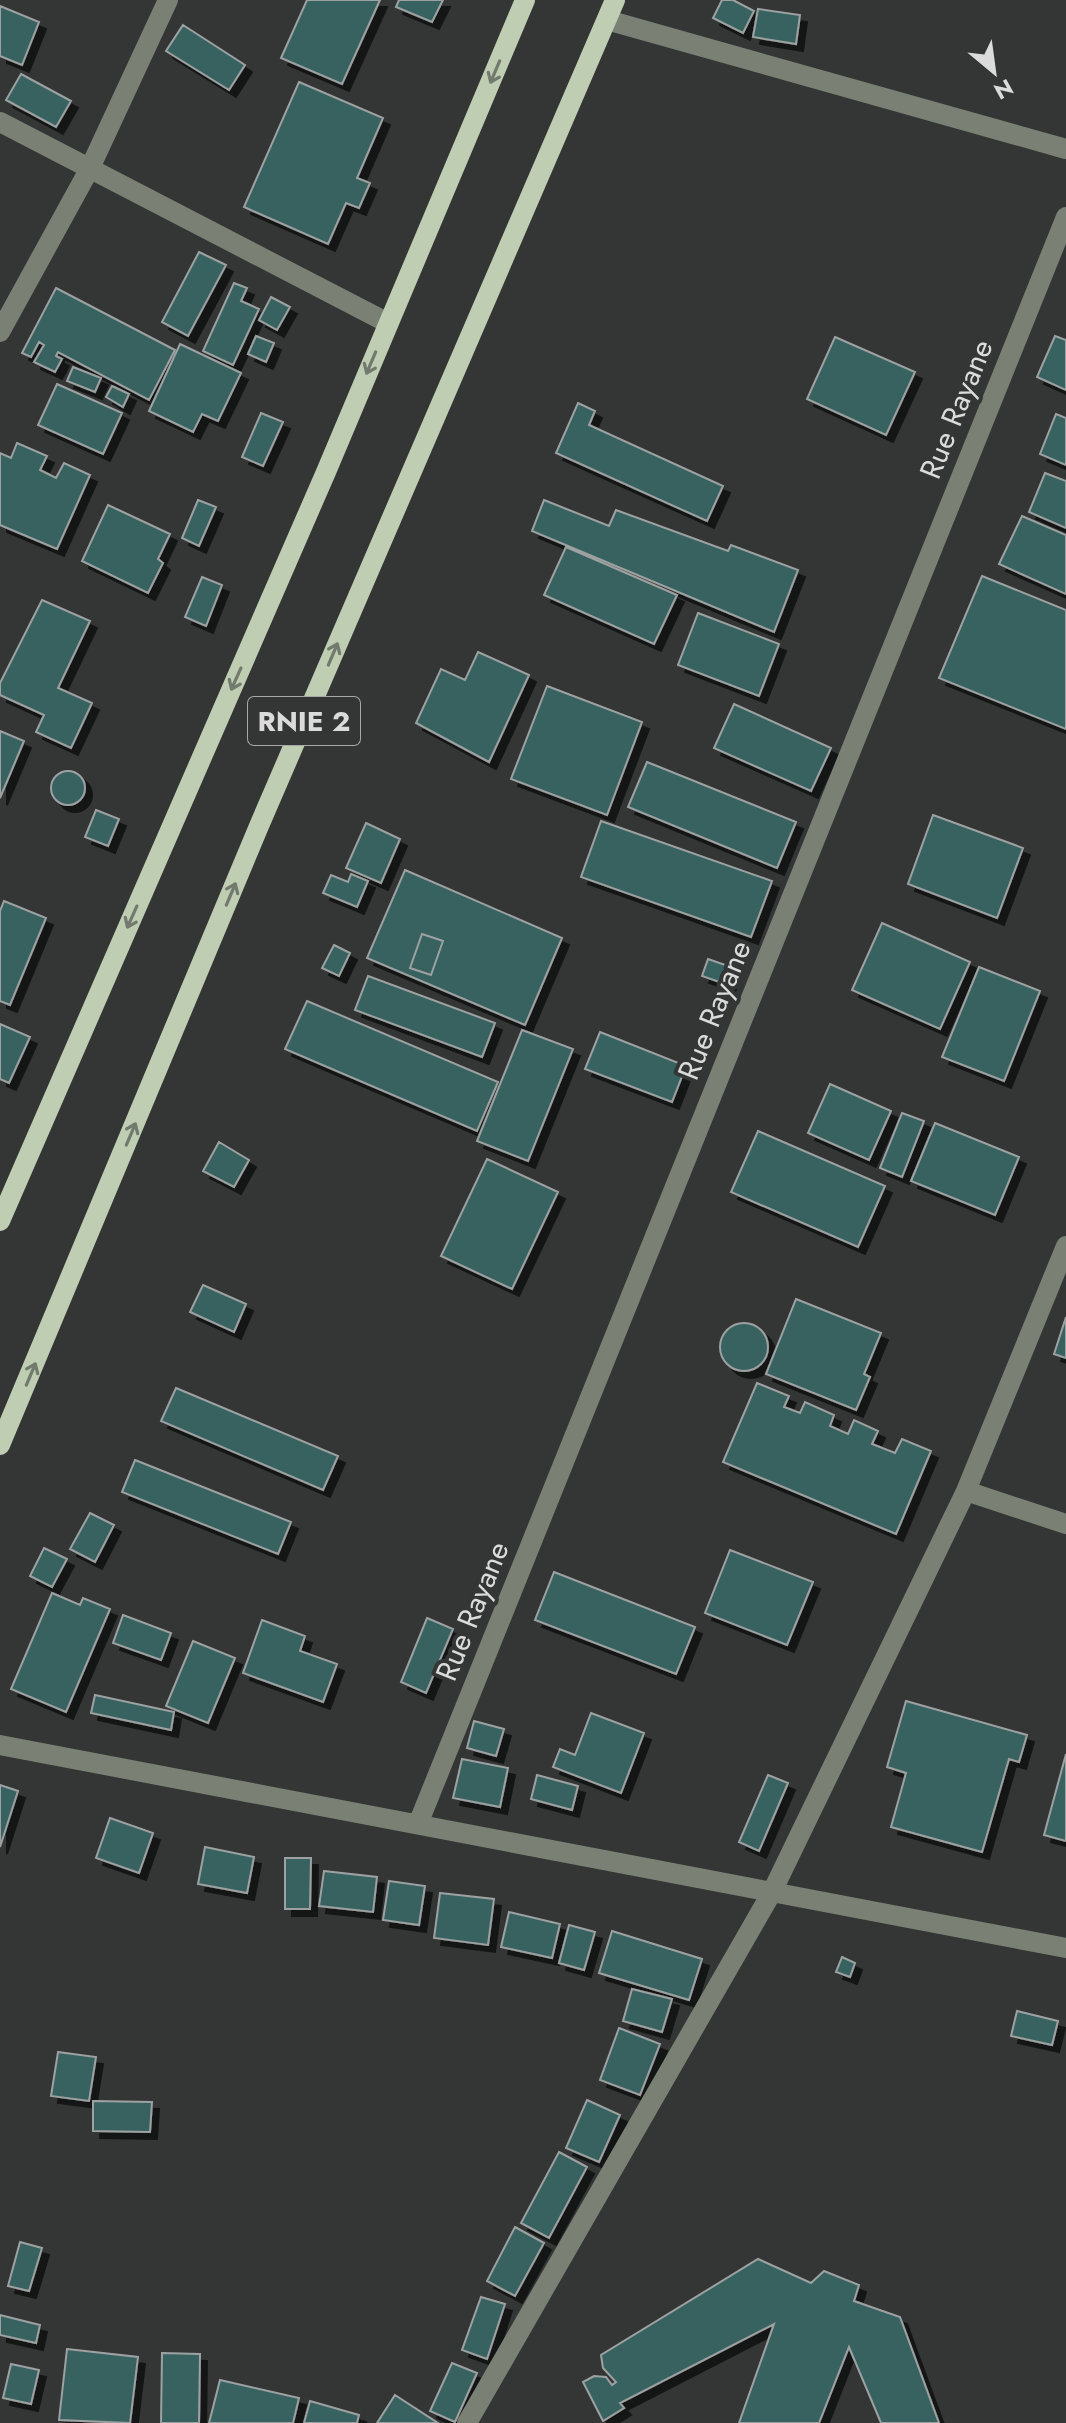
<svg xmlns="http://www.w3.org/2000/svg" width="1066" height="2423" font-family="Jost,sans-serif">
<defs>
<filter id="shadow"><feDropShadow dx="7" dy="7" stdDeviation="0" flood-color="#0009"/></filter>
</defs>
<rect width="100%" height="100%" fill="#333634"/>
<path fill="#386261" stroke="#9da1a1" stroke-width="2" filter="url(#shadow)" d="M307,0h73l-38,84 -61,-26z
M399,0h44l-11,22 -36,-15z
M722,0h11l21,11 -11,22 -30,-15z
M0,6l39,16 -17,43 -22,-9z
M758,9l42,6 -4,29 -43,-7z
M183,25l62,40 -16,25 -63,-39z
M21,74l50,27 -15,26 -50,-27z
M299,82l84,36 -26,60 13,5 -11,25 -13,-5 -18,41 -84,-37z
M199,252l27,13 -38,71 -26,-14z
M234,283l13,5 -6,13 18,8 -26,56 -30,-14z
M56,288l119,62 -26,50 -91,-48 -2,4 6,3 -7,13 -21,-10 10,-17 -5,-3 -8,15 -9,-4z
M271,297l19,10 -13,23 -18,-10z
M256,336l18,7 -8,19 -18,-8z
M1055,336l11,4v50l-29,-13z
M835,337l80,35 -29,63 -79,-36z
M180,344l61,29 -23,48 -16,-7 -9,18 -44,-21z
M73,367l28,11 -6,14 -28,-11z
M57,384l65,29 -19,41 -65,-29z
M112,386l17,8 -6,13 -17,-10z
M578,403l17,8 -6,14 134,61 -16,35 -151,-68z
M261,413l22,9 -20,44 -21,-9z
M1056,414l10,4v47l-26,-11z
M17,443l30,13 -7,14 16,8 8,-15 26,12 -33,74 -57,-24v-72l11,5z
M1045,473l21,8v47l-37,-16z
M198,500l18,7 -17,39 -17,-8z
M544,500l65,26 7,-16 112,41 3,-6 67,25 -24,62 -242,-101z
M108,505l62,29 -12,25 5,4 -15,30 -66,-32z
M1022,516l44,19v59l-67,-30z
M566,547l111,48 -23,49 -110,-49z
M982,576l84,34v119l-127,-51z
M202,577l20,8 -16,41 -21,-9z
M42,600l48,21 -32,67 34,15 -21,45 -35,-16 8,-17 -44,-20v-12z
M698,613l81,31 -20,52 -81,-31z
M478,652l51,23 -40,87 -73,-39 25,-54 24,11z
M547,686l95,36 -35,93 -96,-36z
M734,704l97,44 -20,43 -97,-43z
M0,731l24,10 -24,57z
M647,762l149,60 -19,46 -149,-61z
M51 788a17 17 0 1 1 34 0a17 17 0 1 1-34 0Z
M96,810l23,9 -11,27 -23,-9z
M933,815l90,33 -26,70 -89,-34z
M601,821l171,60 -21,56 -170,-60z
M366,823l34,16 -19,44 -35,-15z
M405,870l157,68 -37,87 -158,-67z
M351,874l17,7 -11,26 -34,-14 8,-18 17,7z
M4,901l42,17 -36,87 -10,-4v-90z
M882,923l88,39 -30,67 -88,-39z
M422,934l21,7 -12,34 -21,-7z
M334,945l16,8 -11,23 -17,-8z
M708,959l26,9 -6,17 -26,-9z
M979,967l61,24 -36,90 -62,-24z
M368,976l127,47 -13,34 -127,-47z
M307,1001l191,81 -21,49 -192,-82z
M0,1024l30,13 -21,46 -9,-4z
M522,1030l51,19 -45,112 -51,-20z
M600,1032l86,34 -14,36 -87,-33z
M830,1084l61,27 -22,49 -61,-27z
M902,1113l22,8 -22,56 -22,-9z
M935,1123l84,34 -24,58 -84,-34z
M758,1131l127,55 -27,61 -127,-55z
M219,1142l30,18 -15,27 -31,-16z
M487,1159l71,33 -46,97 -71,-33z
M203,1285l43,19 -12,28 -44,-20z
M796,1299l85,34 -17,41 6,3 -14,33 -90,-36z
M1066,1317v41l-12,-4z
M720 1347a24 24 0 1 1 48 0a24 24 0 1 1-48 0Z
M757,1383l32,13 -5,11 16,6 5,-11 29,13 -4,11 18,8 6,-14 24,11 -6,13 23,9 7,-14 29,12 -35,83 -173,-72z
M176,1388l162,68 -15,34 -162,-69z
M135,1460l156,62 -13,32 -156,-62z
M90,1513l24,12 -19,37 -25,-13z
M44,1548l23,11 -15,28 -22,-11z
M730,1550l83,32 -26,63 -82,-32z
M554,1572l141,55 -19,47 -141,-54z
M52,1593l28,12 3,-7 27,11 -44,103 -55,-23z
M123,1615l48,18 -10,27 -48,-17z
M427,1618l26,11 -27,64 -25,-11z
M262,1620l43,16 -5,15 37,13 -14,38 -80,-29z
M193,1641l42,17 -27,65 -42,-17z
M95,1695l79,17 -3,18 -80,-17z
M906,1701l121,34 -8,27 -10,-3 -27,93 -91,-25 15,-54 -19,-6z
M591,1713l53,20 -23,60 -68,-26 7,-18 15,6z
M474,1721l30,8 -8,27 -29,-8z
M1066,1754v87l-22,-6z
M462,1759l46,9 -8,39 -47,-9z
M537,1775l41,11 -6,24 -41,-11z
M768,1775l20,8 -29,68 -20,-9z
M0,1785l18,6 -18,56z
M110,1818l43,15 -14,40 -43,-15z
M205,1847l49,10 -7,36 -49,-9z
M285,1858h26l-1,51h-25z
M324,1871l53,6 -4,35 -54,-6z
M389,1881l36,5 -6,39 -36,-5z
M440,1893l54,6 -6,46 -54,-7z
M509,1912l51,12 -8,34 -51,-11z
M569,1925l26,7 -11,38 -25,-7z
M612,1931l90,28 -13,41 -90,-27z
M842,1957l13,6 -5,14 -14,-5z
M632,1989l40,10 -10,33 -39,-11z
M1017,2011l41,10 -6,24 -41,-9z
M619,2028l41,16 -20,51 -40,-15z
M58,2052l38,5 -7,44 -38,-5z
M587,2100l33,15 -21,47 -33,-14z
M93,2101l59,1 -2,30 -57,-1z
M559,2152l28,15 -38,71 -28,-15z
M515,2227l29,16 -29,53 -28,-15z
M20,2242l22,6 -13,43 -21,-5z
M758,2259l53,24 13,-12 35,14 -5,16 46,16 39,106h-58l-32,-76 -30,76h-80l35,-99 -154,79 4,5 -21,13 -20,-39 11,-6 12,1 6,8 4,-3 -13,-14 -2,-13z
M481,2297l24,7 -18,55 -25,-9z
M0,2315l40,10 -4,18 -36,-8z
M67,2349l71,8 -8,66 -71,-3z
M162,2353l38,1 -1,69h-38z
M452,2363l25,10 -22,49 -25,-11z
M11,2364l28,6 -8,34 -28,-6z
M220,2380l79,18 -6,25h-84z
M395,2395l43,28h-61z
M310,2401l49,14 -2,8h-53z"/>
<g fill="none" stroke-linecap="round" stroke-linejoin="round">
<path stroke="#7a8174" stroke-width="20" d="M607,20l459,129
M0,122l388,201
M0,332l90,-164 78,-168
M966,1491l100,33
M0,1745l1066,203
M418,1824l648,-1607
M467,2423l305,-531 194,-401 100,-245"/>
<path stroke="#bfcdb2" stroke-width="20" d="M0,1221l326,-749 199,-472
M0,1445l259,-619 356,-826"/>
</g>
<defs><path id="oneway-shaft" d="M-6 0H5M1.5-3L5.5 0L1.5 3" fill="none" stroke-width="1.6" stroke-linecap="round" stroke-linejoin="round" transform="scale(2)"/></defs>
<g stroke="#727a6d">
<use href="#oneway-shaft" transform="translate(495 72) rotate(113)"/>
<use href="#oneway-shaft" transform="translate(371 363) rotate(113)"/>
<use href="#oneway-shaft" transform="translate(333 654) rotate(-67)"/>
<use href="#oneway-shaft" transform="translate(236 679) rotate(114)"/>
<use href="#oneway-shaft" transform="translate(231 894) rotate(-67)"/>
<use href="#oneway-shaft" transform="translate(132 917) rotate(114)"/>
<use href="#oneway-shaft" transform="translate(131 1134) rotate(-67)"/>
<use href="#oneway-shaft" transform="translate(31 1374) rotate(-67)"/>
</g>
<g text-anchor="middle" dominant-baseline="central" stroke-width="8" stroke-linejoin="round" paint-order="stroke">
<rect fill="#333634" stroke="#a8aaa8" stroke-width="2" x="248" y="697" width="112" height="48" rx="6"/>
<g font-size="28" font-weight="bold" fill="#dadbda">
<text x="304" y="721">RNIE 2</text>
</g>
<g font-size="30" fill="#dadbda" stroke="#333634">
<text transform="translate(956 409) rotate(-68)">Rue Rayane</text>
<text transform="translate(714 1010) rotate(-68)">Rue Rayane</text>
<text transform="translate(472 1611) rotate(-68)">Rue Rayane</text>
</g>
</g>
<g transform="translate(994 72) rotate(151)" stroke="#333634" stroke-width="6" paint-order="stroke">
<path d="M0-6L14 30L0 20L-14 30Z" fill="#dadbda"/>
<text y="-12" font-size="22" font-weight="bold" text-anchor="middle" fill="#dadbda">N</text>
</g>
</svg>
